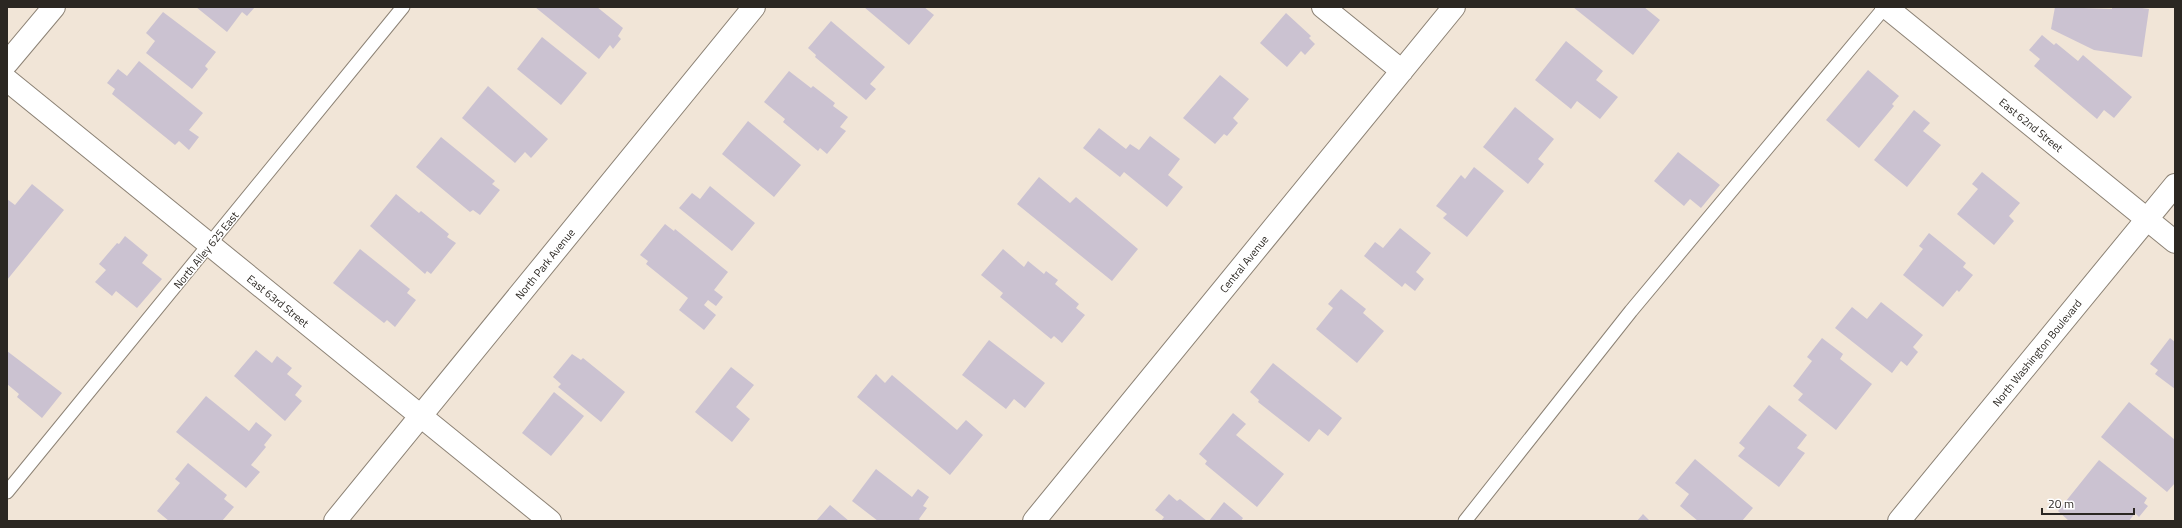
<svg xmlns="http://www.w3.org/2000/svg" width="2182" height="528" font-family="'Titillium Web',sans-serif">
<rect width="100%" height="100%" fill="#f1e5d7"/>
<path fill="#cbc2d1" d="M196,7h59l-8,9 -5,-4 -15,20z
M535,7h62l26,21 -5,8 3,3 -8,10 -3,-4 -11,14z
M864,7h60l10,8 -25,30z
M1573,7h71l16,13 -27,35z
M2055,7l57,2v-2h23l14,2 -7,48 -48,-7 -43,-21z
M163,12l53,40 -11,14 3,3 -16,20 -46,-36 9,-12 -9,-8z
M1286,13l25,23 -2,2 6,6 -10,11 -4,-4 -14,16 -27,-24z
M831,21l54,46 -15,17 6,5 -10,11 -51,-43 1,-2 -8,-7z
M2042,35l12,10 2,-2 22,18 5,-6 49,42 -18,21 -10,-8 -7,9 -63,-53 6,-7 -11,-9z
M542,37l45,36 -26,32 -44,-36z
M1566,41l37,30 -7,9 22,17 -18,22 -23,-18 -6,8 -36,-29z
M139,61l64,52 -14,17 10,7 -10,13 -10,-9 -4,4 -63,-51 3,-5 -8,-6 11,-14 9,7z
M1868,70l31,26 -7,8 2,2 -35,42 -33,-28z
M789,71l22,17 2,-2 22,17 -2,3 15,11 -8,10 6,4 -19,23 -7,-6 -2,3 -35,-29 2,-3 -21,-17z
M1220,75l29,24 -16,19 5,5 -11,13 -3,-2 -9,10 -32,-26z
M488,86l60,53 -17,19 -6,-6 -10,11 -53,-45z
M1515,107l39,32 -16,20 6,5 -16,20 -45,-37z
M1914,110l16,13 -7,8 18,14 -34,42 -33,-27z
M748,121l53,44 -27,32 -52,-43z
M1099,128l27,21 4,-5 9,6 11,-14 30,23 -12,16 15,12 -16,20 -43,-35 -4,5 -37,-29z
M441,137l54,44 -3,3 8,6 -20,25 -7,-5 -3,2 -54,-45z
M1678,152l42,33 -19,23 -11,-9 -6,7 -30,-25z
M1474,167l30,24 -37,46 -24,-19 4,-4 -11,-8 25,-31 4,4z
M1982,172l38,31 -11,13 5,5 -20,24 -37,-31 21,-25 -6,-5z
M1039,177l31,26 6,-6 62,52 -26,32 -95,-77z
M32,184l32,26 -57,70v-81l8,6z
M710,186l45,37 -23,28 -53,-43 13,-15 8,6z
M396,194l23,19 2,-2 28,23 -2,3 9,6 -25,31 -4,-3 -2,3 -55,-48z
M665,224l9,7 1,-2 53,43 -14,18 9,7 -7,9 -8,-6 -4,5 12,10 -12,15 -25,-20 9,-12 -42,-34 2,-3 -8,-6z
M1400,228l31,25 -15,19 8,7 -9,12 -10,-8 -3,4 -38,-31 11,-14 8,6z
M1929,233l37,30 -3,4 10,8 -14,17 -2,-2 -14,17 -40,-32 20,-26 -4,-3z
M125,236l23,19 -6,8 20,16 -25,29 -21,-17 -4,5 -17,-14 11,-12 -7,-6 18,-21 2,1z
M360,249l50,40 -3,4 9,7 -21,27 -8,-7 -3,3 -51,-40z
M1003,249l21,18 4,-6 16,13 2,-3 12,9 -3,4 24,20 -3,4 9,7 -23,28 -8,-7 -3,3 -51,-42 3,-4 -22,-18z
M1341,289l25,20 -3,4 21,18 -27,32 -41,-34 17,-21 -5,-4z
M1881,302l42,33 -10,12 5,5 -11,14 -6,-5 -9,12 -57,-45 17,-21 15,12z
M1822,338l21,16 -3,5 32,25 -36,46 -38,-30 5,-6 -10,-8 19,-25 -5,-4z
M2170,338l5,4v47l-20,-15 3,-4 -8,-6z
M989,340l56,43 -20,25 -11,-9 -8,10 -44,-34z
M256,350l16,13 5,-7 15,12 -5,6 15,12 -7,9 7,6 -17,20 -51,-45z
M7,351l55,42 -20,25 -25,-21 2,-3 -12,-10z
M572,354l9,6 2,-2 42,34 -24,30 -43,-35 3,-3 -8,-7z
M1273,363l69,55 -14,18 -9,-7 -10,13 -51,-40 1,-2 -9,-8z
M731,367l23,18 -18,22 14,12 -18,23 -37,-30z
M876,374l9,9 7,-8 65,55 9,-10 17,15 -33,40 -93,-78z
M554,392l30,24 -33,40 -29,-23z
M206,396l43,35 7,-9 16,13 -8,10 2,2 -15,18 9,7 -14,16 -70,-56z
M2129,402l46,38v43l-8,9 -66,-55z
M1769,405l38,30 -10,13 8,5 -26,34 -41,-31 7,-8 -6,-5z
M1233,413l13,11 -10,11 48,39 -27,33 -52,-43 2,-3 -8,-7z
M1695,459l58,49 -11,13h-44l-18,-15 9,-12 -14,-11z
M2099,460l48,38 -3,5 4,3 -9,11 -4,-4 -6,8h-60l-11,-10z
M188,463l39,32 -3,4 10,8 -12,14h-53l-12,-10 23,-28 -5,-4z
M876,469l36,28 6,-8 11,8 -6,9 4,2 -8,11 2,2h-43l-26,-20z
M1169,494l8,7 3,-2 27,22h-46l3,-4 -9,-7z
M1224,502l19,16 -2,3h-32z
M830,505l19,16h-33z
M1643,514l7,7h-13z"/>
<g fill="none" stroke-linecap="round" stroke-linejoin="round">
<g stroke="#8c8275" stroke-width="15">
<path id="service" d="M7,492l396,-485
M1465,521l166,-210 254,-304"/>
</g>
<g stroke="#8c8275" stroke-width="24">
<path id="minor" d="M1323,7l79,64
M1886,7l289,235
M7,63l47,-56
M7,80l543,441
M335,521l419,-514
M1034,521l420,-514
M1899,521l276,-336"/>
</g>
<use href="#service" stroke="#fff" stroke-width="13"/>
<use href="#minor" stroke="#fff" stroke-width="22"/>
</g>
<g text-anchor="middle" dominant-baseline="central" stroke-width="3" stroke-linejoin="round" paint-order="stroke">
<g font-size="11" fill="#2b2722" stroke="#fff">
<text transform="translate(2031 125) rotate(39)">East 62nd Street</text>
<text transform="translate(206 250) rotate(-51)">North Alley 625 East</text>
<text transform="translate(545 264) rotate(-51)">North Park Avenue</text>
<text transform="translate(1244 264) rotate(-51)">Central Avenue</text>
<text transform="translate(278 301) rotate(39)">East 63rd Street</text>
<text transform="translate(2037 353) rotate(-51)">North Washington Boulevard</text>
</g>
</g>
<rect width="2182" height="528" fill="none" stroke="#2b2722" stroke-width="16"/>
<path d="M2042 508v6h92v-6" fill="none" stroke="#2b2722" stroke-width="2"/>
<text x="2048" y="508" font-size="12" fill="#2b2722" stroke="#ffffff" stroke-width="3" paint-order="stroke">20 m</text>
</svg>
